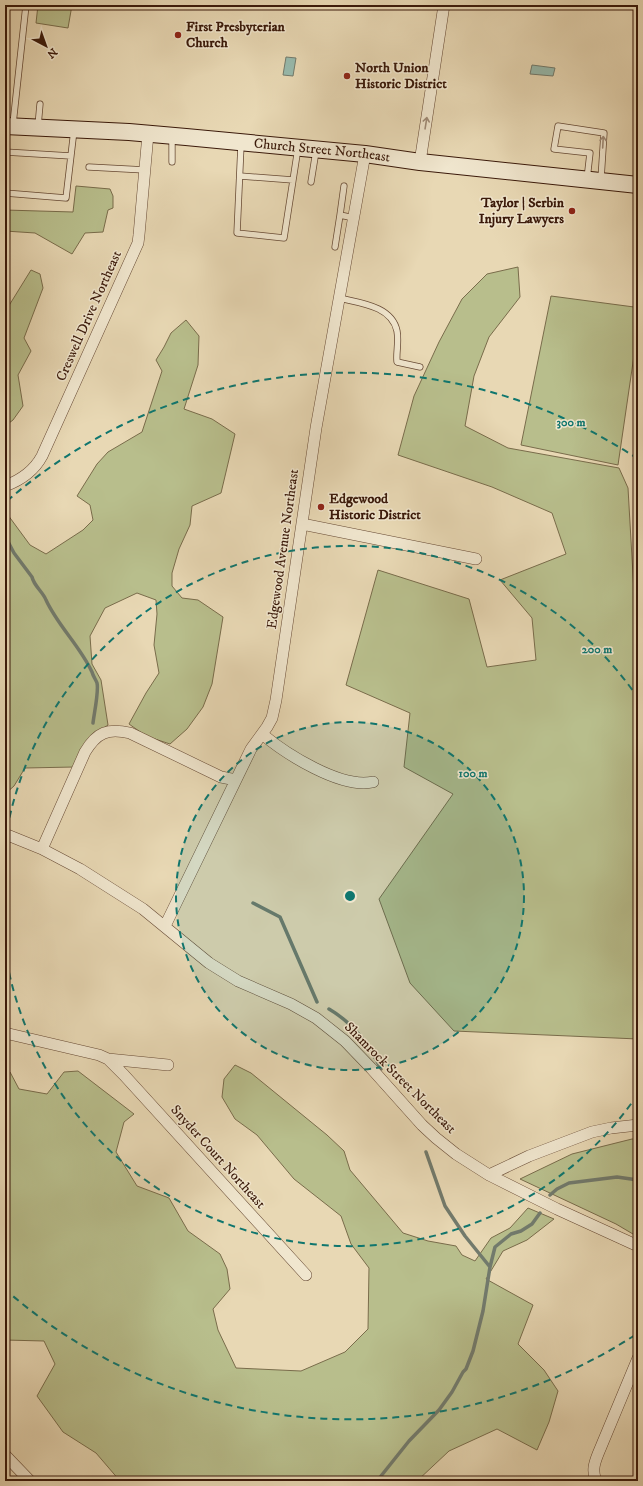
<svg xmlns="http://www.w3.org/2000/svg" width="643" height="1486" font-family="'IM FELL DW Pica',serif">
<rect width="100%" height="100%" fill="#e8d8b4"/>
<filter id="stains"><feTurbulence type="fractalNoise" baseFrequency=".005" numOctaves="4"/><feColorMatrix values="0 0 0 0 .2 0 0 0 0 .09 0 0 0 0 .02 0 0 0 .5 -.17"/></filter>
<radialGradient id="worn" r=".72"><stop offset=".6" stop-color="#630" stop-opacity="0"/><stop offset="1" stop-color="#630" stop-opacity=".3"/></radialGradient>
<path fill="#b8be8c" stroke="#796c4b" d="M38,5h34l-4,23 -32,-5z
M76,186l34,3 3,7v12l-5,2 -5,22 -18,1 -13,21 -37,-21 -30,-2v-21l68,2z
M518,267l2,30 -31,40 -15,39 -9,50 43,22 111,20 9,20 10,174v377l-184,-8 -44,-48 -31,-84 74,-105 -49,-27 6,-54 -64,-28 32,-115 91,29 18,68 49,-7 -4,-42 -32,-38 66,-26 -14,-41 -60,-26 -94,-32 16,-59 25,-54 23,-43 25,-25z
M31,270l9,4 3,14 -19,50 7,13 -13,24 5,31 -10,14 -8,6v-114z
M551,296l83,11 4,6v15l-20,137 -97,-20z
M186,320l13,16 -1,29 -14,44 28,10 23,15 -14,59 -29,13 -2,19 -11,24 -7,24v13l10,12 16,2 25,17 -11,67 -9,23 -16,22 -17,15 -24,-8 -17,-12 17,-31 13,-20 -5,-28 3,-31 -1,-14 -19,-7 -32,15 -15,28 2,28 9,16 7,45 -20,14 -14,28 -49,1 -11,18 -9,8v-283l25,34 16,9 37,-24 10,-10 -3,-15 -13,-9 20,-32 11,-12 34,-20 20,-61 -6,-11 8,-13 7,-14z
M235,1065l16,8 76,62 17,16 6,19 53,63 25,8 28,5 6,9 13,6 16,-23 19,-10 18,-20 26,11 -27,21 -24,11 -17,28 47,26 -15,39 26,26 14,21 -9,31 -12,28 -40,-21 -48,22 -32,30h-297l-24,-28 -33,-21 -26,-36 18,-32 -11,-23 -39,-1v-267l5,-1 9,17 28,5 17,-22 14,-1 56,43 -10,8 -8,30 21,34 32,12 19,33 32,23 7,15 3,20 -17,20 5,21 18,38 65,3 44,-19 23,-23 1,-61 -18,-24 -10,-28 -47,-37 -37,-44 -22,-16 -13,-22 2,-18z
M632,1139h6v98l-22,-13 -96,-45 52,-25z"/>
<path fill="#97baad" stroke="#727a6c" d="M286,57l10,1 -3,18 -10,-1z
M532,65l23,3 -2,8 -23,-2z"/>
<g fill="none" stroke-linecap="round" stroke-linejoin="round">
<path stroke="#727a6c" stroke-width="3.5" d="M5,536l9,17 18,24c2,9 11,15 14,23 12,26 34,46 46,72 1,4 4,8 5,11 2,8 -3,31 -4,40
M253,903l27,14 37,85
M329,1009c24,14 40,35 52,60
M550,1195l7,-6 12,-6 48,-6 21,3
M490,1267l5,-20 16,-13 10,-3 11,-7 8,-11
M377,1481l32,-40 30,-31 13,-18 11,-20 3,-3 7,-18 10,-40 7,-44 -25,-31 -20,-30 -19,-54"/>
<g stroke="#664934" stroke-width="7">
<path id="service" d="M13,124l13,-119
M38,126l2,-22
M241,145l-4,88 47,5 14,-90
M5,152l66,4
M172,162v-24
M89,167l56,3
M240,176l53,4
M587,179l3,-26 -36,-4 4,-23 46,7 -3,46
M311,182l5,-31
M344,186l-4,29 14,3
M5,193l61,5 8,-68
M335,247l5,-32
M339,298c21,5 53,8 58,33 2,11 -1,21 0,31l23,5"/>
</g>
<g stroke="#664934" stroke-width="12">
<path id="minor" d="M420,162l24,-157
M5,486c16,-6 29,-15 37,-30l96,-213 1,-8 9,-101
M302,524l174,35
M262,734c24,20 79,55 111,48
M5,834l37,15 38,20 63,40 66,54 29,18 53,23 25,14 29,23 26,27 51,57 14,13 20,16 33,21 68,34 81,37
M42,849l43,-97c12,-20 23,-24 45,-19l91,44 15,3
M165,926l86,-177 16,-22 5,-9 4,-18 40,-272 49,-274
M5,1033l94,22 9,4 60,6
M108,1059l16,16 182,200
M489,1175l40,-19 63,-24 19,-4 27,-3
M5,1455l25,26
M596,1481c-4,-10 -2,-17 2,-27l40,-96"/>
</g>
<g stroke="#3a190a" stroke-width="18">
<g id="secondary">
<path id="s1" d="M5,126l124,6 57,5 179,17 55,8 218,23"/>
</g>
</g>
<use href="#service" stroke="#f0e6ce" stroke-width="5.5"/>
<use href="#minor" stroke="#f0e6ce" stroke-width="11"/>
<use href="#secondary" stroke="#f0e6ce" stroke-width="16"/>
</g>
<defs><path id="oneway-shaft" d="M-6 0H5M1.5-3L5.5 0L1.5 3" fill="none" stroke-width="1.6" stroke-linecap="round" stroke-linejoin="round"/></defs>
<g stroke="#9e8a76">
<use href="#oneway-shaft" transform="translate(426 123) rotate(-81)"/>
<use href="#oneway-shaft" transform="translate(603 142) rotate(-87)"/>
</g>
<circle cx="350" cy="896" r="174" fill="#0f766e" fill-opacity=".12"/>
<g fill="none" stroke="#0f766e" stroke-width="2" stroke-dasharray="7 5">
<circle cx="350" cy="896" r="174"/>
<path d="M638 1094A349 349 0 0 1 5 951M5 841A349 349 0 0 1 638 698"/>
<path d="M635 1335A523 523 0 0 1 7 1291M7 501A523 523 0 0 1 635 457"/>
</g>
<g fill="#8f2418" stroke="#f0e6ce" stroke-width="1.5">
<circle cx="178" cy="35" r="4"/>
<circle cx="347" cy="76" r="4"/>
<circle cx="572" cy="211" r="4"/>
<circle cx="321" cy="507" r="4"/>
</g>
<g text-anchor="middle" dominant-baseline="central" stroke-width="3" stroke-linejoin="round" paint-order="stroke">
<g font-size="14" font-weight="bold" fill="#3a190a" stroke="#f0e6ce" text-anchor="start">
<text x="186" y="27">First Presbyterian<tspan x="186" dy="16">Church</tspan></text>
<text x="355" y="68">North Union<tspan x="355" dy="16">Historic District</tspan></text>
<text x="564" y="203" text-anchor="end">Taylor | Serbin<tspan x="564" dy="16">Injury Lawyers</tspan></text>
<text x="329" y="499">Edgewood<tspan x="329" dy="16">Historic District</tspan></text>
</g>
<g font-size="14" fill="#3a190a" stroke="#f0e6ce">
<text stroke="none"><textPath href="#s1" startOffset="318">Church Street Northeast</textPath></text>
<text transform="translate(89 316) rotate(-66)">Creswell Drive Northeast</text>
<text transform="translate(283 549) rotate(-82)">Edgewood Avenue Northeast</text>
<text transform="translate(400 1078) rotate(45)">Shamrock Street Northeast</text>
<text transform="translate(218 1157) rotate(48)">Snyder Court Northeast</text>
</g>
</g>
<circle cx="350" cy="896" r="6" fill="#0f766e" stroke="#f0e6ce" stroke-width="2"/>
<g font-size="12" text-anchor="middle" font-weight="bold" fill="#0f766e" stroke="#f0e6ce" stroke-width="3" stroke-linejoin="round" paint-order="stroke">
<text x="571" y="426">300 m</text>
<text x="597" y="653">200 m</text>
<text x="473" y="777">100 m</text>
</g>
<rect width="643" height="1486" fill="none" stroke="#e8d8b4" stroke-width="20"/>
<rect x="6" y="6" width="631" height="1474" fill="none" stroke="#3a190a" stroke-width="2"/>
<rect x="10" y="10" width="623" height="1466" fill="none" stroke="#3a190a"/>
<g transform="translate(46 46) rotate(139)" stroke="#f0e6ce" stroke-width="3" paint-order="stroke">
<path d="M0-3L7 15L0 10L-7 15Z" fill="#3a190a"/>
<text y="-6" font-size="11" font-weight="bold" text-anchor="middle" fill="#3a190a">N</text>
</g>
<rect width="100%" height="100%" filter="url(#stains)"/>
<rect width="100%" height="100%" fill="url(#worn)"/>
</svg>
